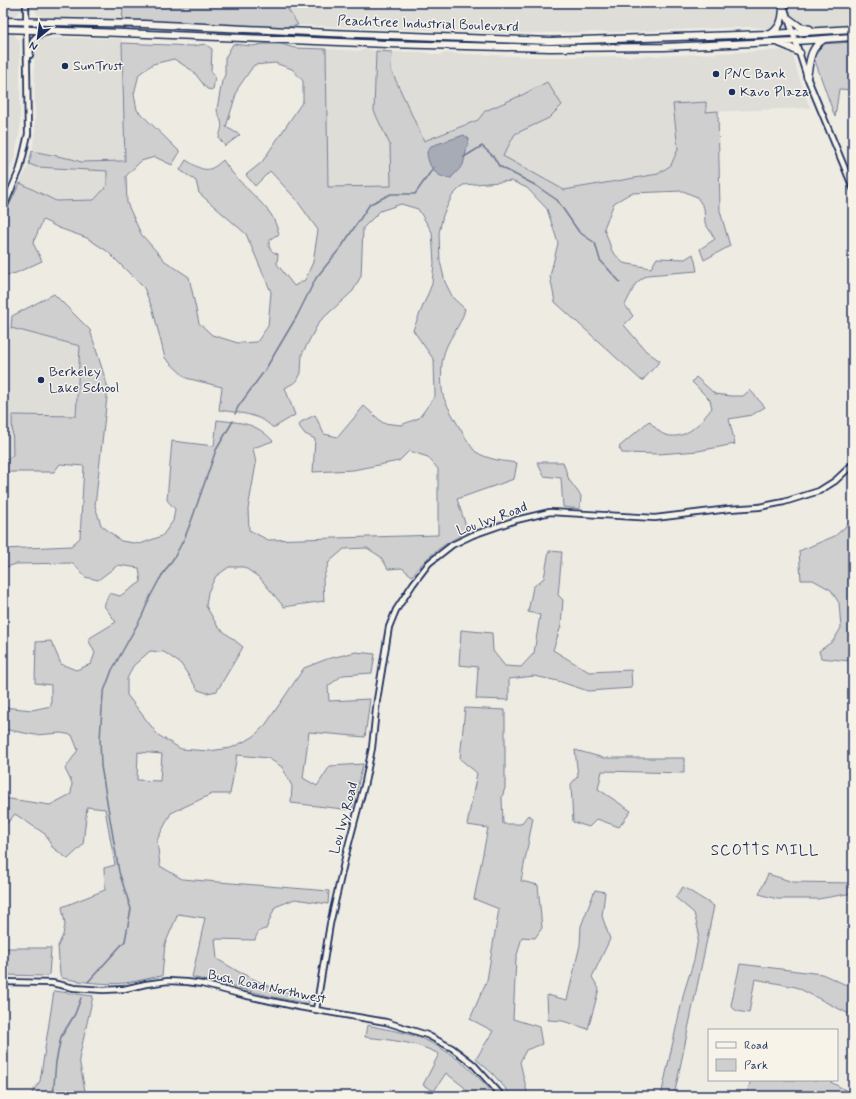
<svg xmlns="http://www.w3.org/2000/svg" width="856" height="1099" font-family="Mynerve,sans-serif">
<rect width="100%" height="100%" fill="#eeebe2"/>
<filter id="ink" filterUnits="userSpaceOnUse"><feTurbulence type="fractalNoise" baseFrequency=".025" numOctaves="2"/><feDisplacementMap in="SourceGraphic" scale="8" xChannelSelector="R" yChannelSelector="G"/><feConvolveMatrix kernelMatrix="1 2 1 2 8 2 1 2 1" color-interpolation-filters="sRGB"/></filter>
<g filter="url(#ink)">
<path fill="#deddd8" d="M3,3h120l-1,26 -80,-13 -4,-1 -3,-5h-15l-1,3 -4,3v20l5,5v89l-5,26 -5,13 -1,11 -6,13z
M284,3h569v30l-62,5 -25,-10 -17,-1 -130,5 -95,1 -226,-8z
M43,38h36l43,1 3,122 -44,1 -9,-3 -40,-8 3,-19 -1,-86 6,-7z
M326,49l32,2 10,-2 8,2 -2,60 16,34 1,41 -63,1z
M786,50l6,3 1,3 5,18 12,34 -104,4v-10l-33,3 5,44 -7,16 -13,9 -94,16 -61,-34 12,-22 34,-16 -2,-35 -25,12 -37,16 -7,9 -54,21 -33,-71 1,-18h30l17,3 7,-2 95,4 117,-1z
M29,164l8,3 70,4v15l-13,14 -38,1 -36,-18z
M3,326l78,20 -5,70 -63,-1v40l-10,7z"/>
<path fill="#cfcfcf" stroke="#757f96" fill-rule="evenodd" d="M123,3h161l14,22 -50,11 -126,-7z
M853,42v48l-14,-1 -4,28 -21,-59 1,-5 7,-9z
M122,43l71,3 12,-2 7,5 -1,22 4,6 -2,13 -6,-1 -14,-18 -19,-12 -21,5 -14,10 -5,20 3,16 43,42 -8,13 -17,-8 -14,4 -15,15 1,27 14,31 24,27 24,16 10,46 13,12 26,8 19,-1 11,-16 3,-34 -25,-58 -47,-41 -3,-12 -16,-11 6,-10c17,11 22,14 37,0 13,21 32,34 47,53 4,5 6,13 9,20l-1,2c-12,3 -12,16 0,19l-1,10 17,22 11,-6 8,-18 5,-32 -23,-32 -25,-27 -15,15 -9,-11 16,-13 41,-61v-20l-11,-12 -17,-6 -21,2 -16,23 -12,39 14,8 -15,11 -6,-8c1,-6 4,-11 2,-17 -1,-4 -4,-7 -4,-12l5,-28 3,-6v-17l8,-14 19,2 12,-2h17l14,4 31,1 2,138 63,-1 -1,-41 -16,-34 2,-60 16,1 -1,18 33,71 54,-21 7,-9 37,-16 25,-13 15,23 -13,13 -34,16 -12,22 61,34 94,-16 13,-9 7,-16 -5,-45 33,-2v10l12,-1 2,100 10,35 -26,14 -4,-11 15,-10 -10,-16 -1,-15 -7,-11 -14,-6 -52,2 -17,10 -10,25 8,23 11,12 28,5 6,-10 28,1 8,-5 2,7 2,10 -50,4 -11,8 -11,22 8,11 -9,9 22,26 14,10 -18,20 -87,-79 -5,-26 8,-33 -11,-34 -20,-21 -15,-7 -49,4 -11,11 -9,19 -4,18 1,28 5,21 8,16 12,11c-4,18 -19,31 -22,49 -2,7 -2,30 0,37 1,7 28,54 33,57 13,8 27,9 41,11l-3,16 -57,20 11,33c-22,10 -42,24 -56,44l-10,-8 -14,1 -7,-12 -14,-9 -23,1 -15,13 -6,17 1,22 -40,6 -24,-29 -16,-11h-15l-13,9 -8,16 -2,14 12,21 25,20 -26,44 -10,2 -9,-3 -17,-26 -17,-12 -14,-1 -17,15 -6,13v16l31,40 23,14 28,2 22,-3 22,-11 13,-13 38,-56 23,-9 29,-7 19,2 -3,19 -29,2 -15,11 1,15 41,-2 -5,38 -56,-5 -6,46 14,8 13,-20 33,-2 -11,46 -61,-7 1,-17 -10,-19 -14,-9 -31,-3 -7,39h-18l-41,19 -14,27 3,26 22,13 147,12 -1,13 -33,-5 -20,8 -9,22c-7,1 -9,4 -11,11l-40,-1 2,20 22,13 37,18 35,7 -3,7 -34,-7 -82,-20 13,-59 -27,-4 -13,30 -3,32c-12,2 -24,5 -37,7 -21,2 -42,-1 -63,-5l-2,-3 -2,-29 5,-11 2,-11 -3,-17 43,-17 -1,-22 11,-3 -10,-56 -18,-2 -4,38 -15,14 -16,-12 -7,-13 -30,-20 -12,14v-30l47,7 21,-11 1,-11 -7,-14 13,-19 -6,-15 -11,-2 -26,2 -32,-6v-22l29,3 19,-4v-21l-16,-2 1,-41 15,-1 10,23 15,6 15,-6 4,-11 -7,-14 28,-17 -12,-16 5,-13 11,3 21,-14 -2,-14 -21,-3 -20,15 -13,-3 -12,-14 -57,1 -13,4v-19l68,-3 9,-8 4,-72 -24,-2 -6,8h-51v-10l10,-7 -1,-40 64,1 4,-70 -69,-18 1,-12 42,-22 36,36 18,58 -13,118 6,19 20,16 19,3 22,-8 11,-15 2,-12 -8,-9 5,-59 42,5 3,-26c25,3 38,2 56,21l-20,7 3,16 -8,45 1,21 19,10 170,-5v-66l-10,-12 -19,-6 -10,10 -46,9 -40,2 2,-33 -10,-5 -6,-8 2,-4 14,-7 9,19 14,3 26,-31 19,17 18,2 18,-7 16,-22 -1,-36 -21,-30 19,-46 2,-21 -2,-31 -14,-23 -17,-5 -21,7 -17,17 -2,48 -8,15 -34,31 -17,32 -1,19 -4,8 -12,7 10,27 -20,12h-3c-13,-14 -35,-14 -53,-17l3,-23 -36,-9 -21,-20 -12,-48 -9,-22 -37,-37 -20,-13 -28,-10 -16,-8 -10,23 9,18 -26,12 -13,3v-58l17,-35 36,18 38,-1 13,-14v-15l-70,-4 -8,-3 3,-13 40,8 9,3 44,-1zM138,752l24,2 -2,27 -23,-1z
M696,377l19,17 16,2h12l7,-6 15,17 -13,8 -23,4 6,25 -37,7 -39,3 -37,-1 -3,-6 30,-26c4,4 11,13 17,14 20,6 35,-13 46,-27l-2,-8 -18,-18z
M537,462h26l6,18 12,16 -1,13 -17,-2 -2,-29 -17,-2z
M853,520v161l-3,-20 -29,-3 -2,-7 14,-10 8,-13 -2,-25 -8,-13 -18,-10h-12l-2,-29 36,-15z
M549,551l13,1 -4,43 5,5 -2,26 -8,24 36,22 42,-2 1,18 -44,3 -30,-10 -24,-5 -25,3v21l-33,-1 2,-32 -19,-2 2,-35 31,3 1,18 12,15 16,1 13,-14 6,-38 -12,-3 5,-25 11,-9z
M465,708l40,2v78l-3,9 1,27h18l7,-9 5,3 -12,63 17,4 4,43 -7,10 -13,-1 -6,22 -3,60 26,8 3,17 -16,6 -6,12 8,34h-16l-19,-22 -17,-15 17,-28 -23,-12 17,-39 12,-71 -25,-10 14,-71 -21,-3 10,-52 -17,-14z
M575,750l29,8h80v15l-82,-2 -4,18 33,22 -12,16 -22,-8 -8,8 -16,-5 -2,-38 7,-8z
M768,874l25,8 60,1v10l-35,6h-41l-18,-5z
M683,887l31,19 -40,190h-13l23,-104 10,-32 5,-27 -5,-20 -19,-16z
M595,890l10,2 -3,24 8,23 -18,38 7,12 -11,40 -25,-8 -15,-1 -1,-25 20,5 13,-55 1,-19z
M3,948h48l-2,26 -2,2 -44,-1z
M740,964l82,10 31,14v28l-57,-29 -41,-8 -6,34c-7,-1 -15,-1 -18,-8z
M54,991l39,5 -14,63 6,32 18,5h-73l10,-15z
M367,1025c16,4 33,6 48,11 33,12 58,33 80,60h-23l-8,-9 -18,-14 -12,18 -11,-6 16,-31c-22,-12 -49,-14 -74,-17z
M751,1080h76l22,12 4,1v3h-107z"/>
<path fill="#a6abb5" stroke="#6e7992" d="M464,135l5,4 -6,26 -12,13c-16,0 -23,-12 -24,-26l4,-6z"/>
<g fill="none" stroke-linecap="round" stroke-linejoin="round">
<path stroke="#6e7992" stroke-width="1.5" d="M464,157l18,-11 11,10 6,10 36,19 22,15 22,32 16,11 5,17 20,22
M235,414l3,-7 27,-37 32,-54 19,-38 26,-32 28,-42 21,-10h24l19,-27
M88,982l37,-41 6,-32 -12,-37 -18,-106 -1,-27 3,-45 9,-24 30,-54 8,-19 9,-17 16,-24 10,-19 7,-18 24,-69 17,-29
M53,1096l3,-34 5,-25 14,-23 6,-16"/>
<g stroke="#1b2f5e" stroke-width="8">
<path id="minor" d="M784,6l23,71 46,111
M30,55c2,-16 3,-20 19,-23
M3,209l17,-40 8,-35 -2,-131
M3,982l49,1 22,5 29,2 21,-1 22,-5 22,-3 19,1 15,2 41,11 56,12 87,15 41,13 25,13 21,16 29,32
M316,1010l14,-86 16,-70 19,-72 7,-34 5,-48 12,-73 7,-17 17,-26 16,-21 23,-18 21,-10 43,-15 34,-8 105,6 74,-9 30,-2 25,-5 35,-11 16,-10 18,-17"/>
</g>
<g stroke="#1b2f5e" stroke-width="9">
<path id="highway" d="M788,18l12,9 10,2
M3,21l141,3 185,9 221,8 221,-7 82,-5
M3,29l120,4 264,11 163,4 114,-1 132,-6 57,-4
M771,34c11,-8 12,-17 12,-30
M779,43l10,4 11,6
M807,77c3,-15 2,-28 16,-37"/>
</g>
<use href="#minor" stroke="#f7f3e8" stroke-width="4.5"/>
<use href="#highway" stroke="#f7f3e8" stroke-width="6"/>
</g>
</g>
<g fill="#1b2f5e" stroke="#f7f3e8" stroke-width="1.5">
<circle cx="65" cy="66" r="4"/>
<circle cx="716" cy="74" r="4"/>
<circle cx="732" cy="92" r="4"/>
<circle cx="41" cy="380" r="4"/>
</g>
<g text-anchor="middle" dominant-baseline="central" stroke-width="3" stroke-linejoin="round" paint-order="stroke">
<g font-size="14" fill="#1b2f5e" stroke="#f7f3e8">
<text transform="translate(428 24) rotate(2)">Peachtree Industrial Boulevard</text>
<text transform="translate(492 519) rotate(-20)">Lou Ivy Road</text>
<text transform="translate(344 818) rotate(-75)">Lou Ivy Road</text>
<text transform="translate(267 987) rotate(12)">Bush Road Northwest</text>
</g>
<g font-size="14" fill="#1b2f5e" stroke="#f7f3e8" text-anchor="start">
<text x="73" y="66">SunTrust</text>
<text x="724" y="74">PNC Bank</text>
<text x="740" y="92">Kavo Plaza</text>
<text x="49" y="372">Berkeley<tspan x="49" dy="16">Lake School</tspan></text>
</g>
<g font-size="15" letter-spacing="1" fill="#1b2f5e" stroke="#f7f3e8">
<text x="765" y="851">SCOTTS MILL</text>
</g>
</g>
<rect width="856" height="1099" fill="none" stroke="#f7f3e8" stroke-width="16"/>
<rect x="8" y="8" width="840" height="1083" fill="none" stroke="#1b2f5e" stroke-width="1.5" filter="url(#ink)"/>
<rect x="708" y="1029" width="130" height="52" fill="#f7f3e8" stroke="#9fa5b1"/>
<rect x="716" y="1042" width="20" height="6" fill="#f7f3e8" stroke="#9fa5b1"/>
<text x="744" y="1049" font-size="12" fill="#1b2f5e">Road</text>
<rect x="716" y="1059" width="20" height="12" fill="#cfcfcf" stroke="#9fa5b1"/>
<text x="744" y="1069" font-size="12" fill="#1b2f5e">Park</text>
<g transform="translate(38 38) rotate(209)" stroke="#f7f3e8" stroke-width="3" paint-order="stroke">
<path d="M0-3L7 15L0 10L-7 15Z" fill="#1b2f5e"/>
<text y="-6" font-size="11" font-weight="bold" text-anchor="middle" fill="#1b2f5e">N</text>
</g>
</svg>
